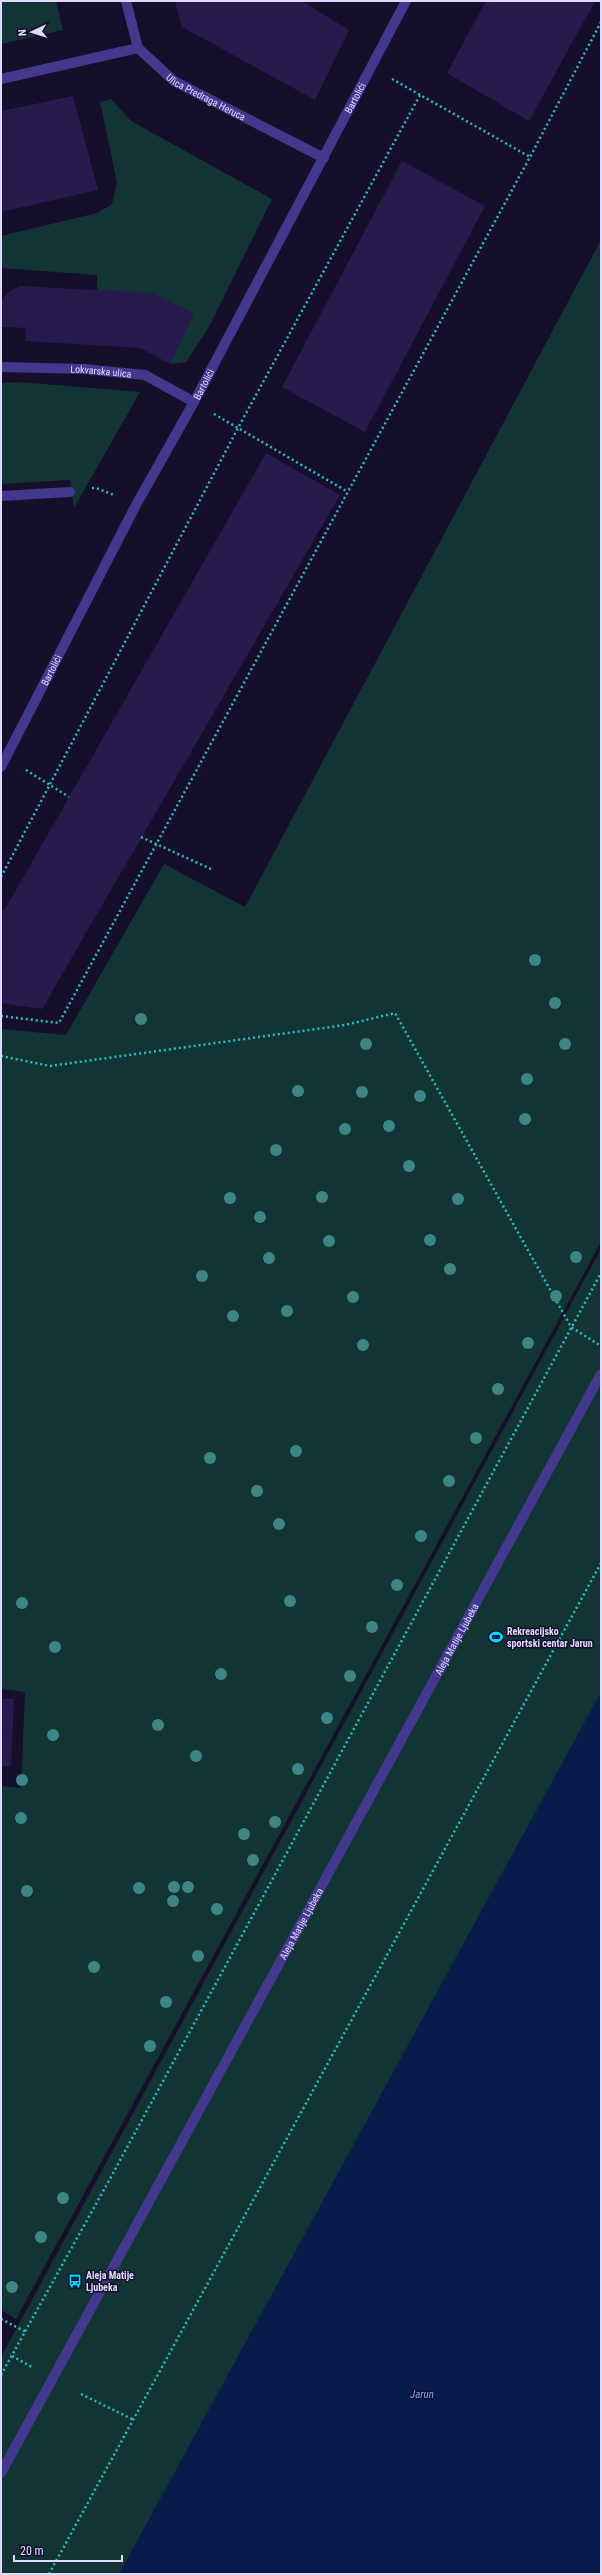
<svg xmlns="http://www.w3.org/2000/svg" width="602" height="2575" font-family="'Roboto Condensed',sans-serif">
<rect width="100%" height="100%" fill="#160f2b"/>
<path fill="#123435" d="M1,1h55l7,29 -62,14z
M111,99l20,22 141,78 -63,128 -23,35 -16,2 -73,-74v-15l-96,-7v-32l96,-23 15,-9 5,-22 -17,-80z
M601,240v1002l-585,1077 -15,-9v-524l20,2 4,-96 -24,-3v-660l65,6 98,-171 81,43z
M19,382l121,10 -66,116 -4,-28 -69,4v-101z
M601,1249v1325h-600v-217z"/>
<path fill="#081b4b" d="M601,1692v882h-482z"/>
<path fill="#281a4d" d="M175,1h127l47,29 -34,70 -133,-73z
M486,1h109l-66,120 -82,-48z
M73,96l25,94 -97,22v-101z
M402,161l83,45 -120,226 -83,-45z
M20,286l132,7 42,20 -24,51 -30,-16 -115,-7 1,-13 -25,-1v-25l7,-10z
M266,453l74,42 -298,514 -41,-6v-92h3z
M1,1699h13l-3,67h-10z"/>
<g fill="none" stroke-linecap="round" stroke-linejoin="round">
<path stroke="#29c0c3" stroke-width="2.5" stroke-dasharray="2 3" stroke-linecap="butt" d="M392,79l138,78
M214,414l134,78
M92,488h4l18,7
M26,770l43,27
M141,837l72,33
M1,877l237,-449 182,-333
M1,1016l58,7 471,-866 71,-135
M1,1056l49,10 295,-41 50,-12 176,314 30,19
M1,2319l25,13
M12,2356l20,11
M1,2375l110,-198 490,-904
M81,2394l53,26
M49,2574l552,-1011"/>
<path stroke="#42388c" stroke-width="10" d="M1,79l137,-31"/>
<g stroke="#42388c" stroke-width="10">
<path id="s1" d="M126,1l12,47 36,33 150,77"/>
<path id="s2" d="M1,367l83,2 61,6 49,27"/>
<path d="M1,496l69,-4"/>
<path id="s3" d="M1,767l135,-262 58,-103 212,-401"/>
<path id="s4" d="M1,2473l600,-1099"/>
</g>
</g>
<g fill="#3d8685">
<circle cx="535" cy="960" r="6"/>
<circle cx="555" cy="1003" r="6"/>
<circle cx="141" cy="1019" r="6"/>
<circle cx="366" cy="1044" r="6"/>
<circle cx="565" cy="1044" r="6"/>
<circle cx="527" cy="1079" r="6"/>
<circle cx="298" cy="1091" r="6"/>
<circle cx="362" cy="1092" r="6"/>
<circle cx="420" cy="1096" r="6"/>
<circle cx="525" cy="1119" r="6"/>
<circle cx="389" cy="1126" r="6"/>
<circle cx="345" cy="1129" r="6"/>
<circle cx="276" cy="1150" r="6"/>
<circle cx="409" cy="1166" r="6"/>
<circle cx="322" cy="1197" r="6"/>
<circle cx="230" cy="1198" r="6"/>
<circle cx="458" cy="1199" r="6"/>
<circle cx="260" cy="1217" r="6"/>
<circle cx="430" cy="1240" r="6"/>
<circle cx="329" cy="1241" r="6"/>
<circle cx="576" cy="1257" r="6"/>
<circle cx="269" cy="1258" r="6"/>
<circle cx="450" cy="1269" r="6"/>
<circle cx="202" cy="1276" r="6"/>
<circle cx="556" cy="1296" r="6"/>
<circle cx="353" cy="1297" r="6"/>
<circle cx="287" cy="1311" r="6"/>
<circle cx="233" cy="1316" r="6"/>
<circle cx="528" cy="1343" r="6"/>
<circle cx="363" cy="1345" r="6"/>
<circle cx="498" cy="1389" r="6"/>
<circle cx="476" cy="1438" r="6"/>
<circle cx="296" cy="1451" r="6"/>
<circle cx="210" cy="1458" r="6"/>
<circle cx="449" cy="1481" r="6"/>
<circle cx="257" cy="1491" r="6"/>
<circle cx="279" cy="1524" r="6"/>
<circle cx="421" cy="1536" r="6"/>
<circle cx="397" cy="1585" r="6"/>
<circle cx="290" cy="1601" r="6"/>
<circle cx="22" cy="1603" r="6"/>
<circle cx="372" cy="1627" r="6"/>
<circle cx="55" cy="1647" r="6"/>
<circle cx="221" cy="1674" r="6"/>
<circle cx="350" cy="1676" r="6"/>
<circle cx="327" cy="1718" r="6"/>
<circle cx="158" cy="1725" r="6"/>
<circle cx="53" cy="1735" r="6"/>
<circle cx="196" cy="1756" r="6"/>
<circle cx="298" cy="1769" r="6"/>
<circle cx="22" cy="1780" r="6"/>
<circle cx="21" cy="1818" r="6"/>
<circle cx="275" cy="1822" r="6"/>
<circle cx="244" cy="1834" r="6"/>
<circle cx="253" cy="1860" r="6"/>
<circle cx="174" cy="1887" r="6"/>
<circle cx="188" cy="1887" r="6"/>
<circle cx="139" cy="1888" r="6"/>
<circle cx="27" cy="1891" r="6"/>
<circle cx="173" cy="1901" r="6"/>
<circle cx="217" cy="1909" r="6"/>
<circle cx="198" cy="1956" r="6"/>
<circle cx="94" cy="1967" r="6"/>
<circle cx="166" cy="2002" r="6"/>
<circle cx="150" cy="2046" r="6"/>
<circle cx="63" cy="2198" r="6"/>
<circle cx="41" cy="2237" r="6"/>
<circle cx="12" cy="2287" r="6"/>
</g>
<defs>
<g id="stadium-bare" transform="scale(1.08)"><path d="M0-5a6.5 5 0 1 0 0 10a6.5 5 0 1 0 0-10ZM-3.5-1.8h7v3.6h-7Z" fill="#05d3ff" stroke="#160f2b" stroke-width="2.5" paint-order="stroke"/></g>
<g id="bus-bare" transform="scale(1.08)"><path d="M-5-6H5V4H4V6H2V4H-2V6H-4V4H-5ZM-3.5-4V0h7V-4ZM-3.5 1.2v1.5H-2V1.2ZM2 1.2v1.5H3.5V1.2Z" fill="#05d3ff" stroke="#160f2b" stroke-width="2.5" paint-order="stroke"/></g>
</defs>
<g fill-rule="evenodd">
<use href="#stadium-bare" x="496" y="1637"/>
<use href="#bus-bare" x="75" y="2281"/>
</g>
<g text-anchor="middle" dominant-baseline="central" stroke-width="3" stroke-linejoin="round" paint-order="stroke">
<g font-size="10" fill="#e0d9ff" stroke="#160f2b">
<text stroke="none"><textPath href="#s1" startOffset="133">Ulica Predraga Heruca</textPath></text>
<text stroke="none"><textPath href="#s3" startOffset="757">Bartolići</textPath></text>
<text stroke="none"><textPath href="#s2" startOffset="100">Lokvarska ulica</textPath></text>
<text stroke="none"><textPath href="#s3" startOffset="433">Bartolići</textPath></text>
<text stroke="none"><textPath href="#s3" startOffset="109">Bartolići</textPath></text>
<text stroke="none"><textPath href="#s4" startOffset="950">Aleja Matije Ljubeka</textPath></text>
<text stroke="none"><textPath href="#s4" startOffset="626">Aleja Matije Ljubeka</textPath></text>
</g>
<g font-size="10" font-weight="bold" fill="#e0d9ff" stroke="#160f2b" text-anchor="start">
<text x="507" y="1631">Rekreacijsko<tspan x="507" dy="12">sportski centar Jarun</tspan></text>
<text x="86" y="2275">Aleja Matije<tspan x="86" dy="12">Ljubeka</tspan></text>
</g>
<g font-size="11" font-style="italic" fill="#67adff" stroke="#160f2b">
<text x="422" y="2394">Jarun</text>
</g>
</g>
<rect width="602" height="2575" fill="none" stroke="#e0d9ff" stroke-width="4"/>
<g transform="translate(32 32) rotate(266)" stroke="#160f2b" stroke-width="3" paint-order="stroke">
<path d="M0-3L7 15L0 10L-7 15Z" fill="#e0d9ff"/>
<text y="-6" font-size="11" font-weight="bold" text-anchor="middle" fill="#e0d9ff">N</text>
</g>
<path d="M14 2555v6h108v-6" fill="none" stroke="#e0d9ff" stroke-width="2"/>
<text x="20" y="2555" font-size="12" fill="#e0d9ff" stroke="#160f2b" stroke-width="3" paint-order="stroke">20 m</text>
</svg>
